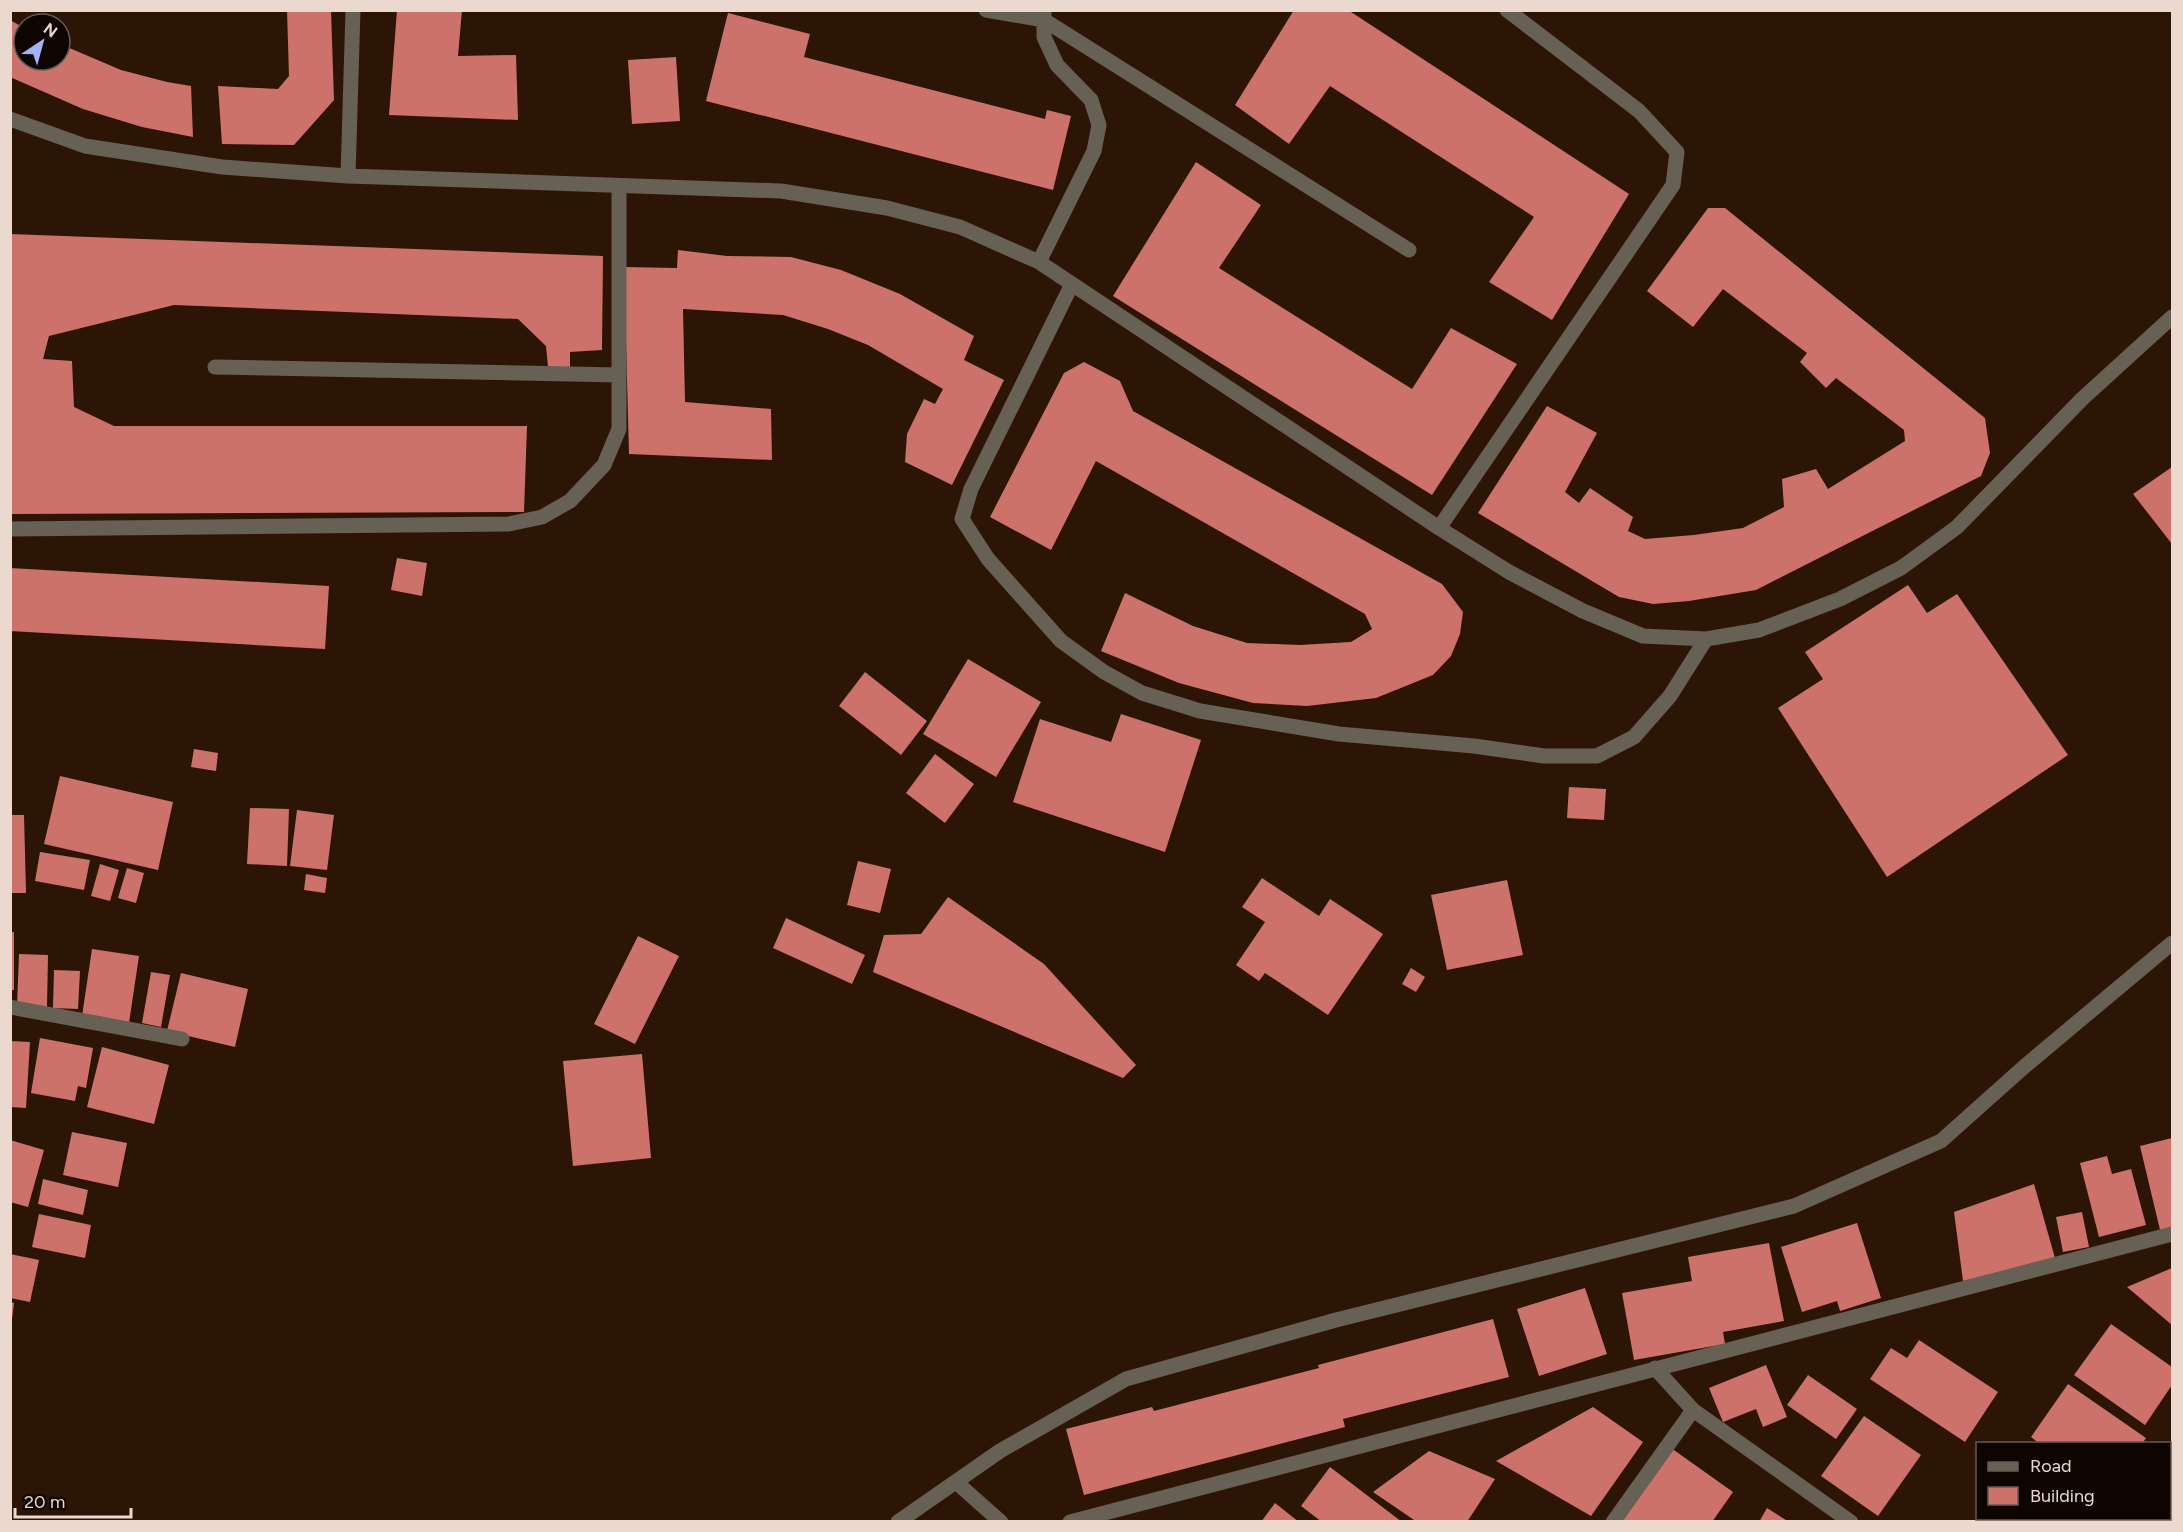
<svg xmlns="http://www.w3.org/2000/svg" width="2183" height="1532" font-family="Figtree,sans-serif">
<rect width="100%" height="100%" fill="#2d1505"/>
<path fill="#cd726b" d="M287,10h44l3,90 -40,45 -72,-1 -4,-58 60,3 11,-13z
M397,10h65l-4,46 58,-1 2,65 -129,-5z
M1294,10h54l281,184 -77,126 -63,-38 45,-65 -204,-131 -41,58 -54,-39z
M728,13l82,21 -6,23 241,62 2,-9 24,6 -18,74 -347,-89z
M10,20l14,8v32h36v-16l61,26 46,12 24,4 2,51 -51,-10 -59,-18 -73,-32z
M676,57l4,64 -48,3 -4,-64z
M1196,162l65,43 -42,63 193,121 39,-61 66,36 -85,131 -319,-199z
M1708,208h17l260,210 5,35 -9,23 -225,114 -67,11 -36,3 -34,-7 -141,-84 69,-107 50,27 -32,59 14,11 11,-15 43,29 -5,14 17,8 49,-4 49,-7 41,-21 -2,-28 34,-10 12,20 77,-48 -1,-11 -68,-52 -10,10 -26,-26 7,-9 -84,-64 -30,38 -46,-36z
M10,234l593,22 -1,94 -32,2v15h-22l-2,-21 -28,-27 -344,-14 -125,31 -6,23 29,2 2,46 40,19h413l-3,86 -514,2z
M678,250l49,6 64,1 50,13 59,24 74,42 -10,24 40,20 -52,105 -47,-23 2,-28 17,-35 11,5 8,-15 -75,-44 -40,-16 -45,-14 -100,-6 2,93 86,7 1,51 -143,-6 -5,-187 53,1z
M1084,362l36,19 13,30 309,173 21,28 -3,22 -9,22 -18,19 -57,23 -69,8 -54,-3 -74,-20 -78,-32 24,-58 68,33 54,17 53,2 51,-3 21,-13 -7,-15 -269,-153 -45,89 -61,-33 74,-144z
M2172,467v77l-39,-50z
M397,558l30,5 -5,33 -31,-6z
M10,568l319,18 -4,63 -315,-18z
M1908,585l19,28 30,-19 111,161 -181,122 -109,-169 45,-29 -18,-27z
M968,659l73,43 -45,75 -73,-43z
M865,672l62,49 -26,34 -62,-49z
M1121,714l80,26 -36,112 -152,-50 27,-83 71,23z
M194,749l24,4 -2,18 -25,-4z
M935,754l39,30 -29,39 -39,-30z
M60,776l113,26 -15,68 -114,-26z
M1569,787l37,2 -2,31 -37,-2z
M250,808l39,1 -2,57 -40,-2z
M297,810l37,5 -7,55 -37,-4z
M10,815h14l2,78h-16z
M40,852l50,8 -6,30 -49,-9z
M858,861l33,8 -11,44 -33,-8z
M100,864l19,6 -9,31 -19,-5z
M127,868l17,5 -8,30 -18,-5z
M306,874l21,4 -2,15 -21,-3z
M1262,878l57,38 11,-17 53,35 -55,81 -63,-42 -6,8 -23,-16 29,-43 -23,-15z
M1507,880l16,75 -76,15 -16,-75z
M948,897l96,67 92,101 -13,13 -250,-106 11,-37 37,-1z
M786,918l79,37 -13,29 -79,-36z
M10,932h4v58h-4z
M638,936l41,20 -44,88 -41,-20z
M92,949l47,7 -10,67 -47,-7z
M19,954l29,1 -1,52 -30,-1z
M1411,968l14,9 -9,15 -14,-8z
M54,970l26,1 -2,38 -25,-1z
M151,972l19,3 -9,52 -19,-4z
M181,973l67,16 -13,58 -68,-16z
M40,1038l53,10 -7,40 -8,-2 -3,15 -44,-8z
M10,1041l20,1 -4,66 -16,-1z
M102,1047l67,18 -15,59 -67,-17z
M642,1054l9,104 -78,8 -10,-105z
M72,1132l55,11 -9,44 -55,-12z
M2172,1138v89l-12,3 -20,-84z
M10,1140l34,10 -16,57 -18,-5z
M2107,1156l5,18 19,-5 15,56 -47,12 -19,-74z
M43,1179l45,11 -5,25 -45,-11z
M2034,1184l21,74 -92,23 -9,-69z
M2082,1212l7,35 -26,5 -7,-35z
M39,1214l52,11 -6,33 -53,-11z
M1857,1223l24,75 -41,13 -3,-10 -35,11 -21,-65z
M1769,1243l15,78 -61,11 2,12 -91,16 -12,-67 70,-12 -4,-24z
M10,1254l29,6 -9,42 -20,-4z
M2172,1268v57l-45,-38z
M1585,1288l22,66 -68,22 -22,-67z
M10,1302l4,1 -2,16h-2z
M1493,1319l16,58 -166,42 2,8 -261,68 -18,-66 86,-22 2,4 165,-43 -1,-3z
M2111,1324l61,43v18l-27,40 -71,-50z
M1919,1340l79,52 -33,50 -95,-63 21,-31 16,10z
M1766,1365l21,52 -24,10 -7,-18 -33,13 -14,-34z
M1808,1375l49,34 -21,30 -49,-34z
M2068,1384l78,54 -4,6h-102l-9,-7z
M1593,1407l50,35 -52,74 -95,-55z
M1864,1416l57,39 -43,61 -57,-40z
M1671,1448l62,44 -21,30h-93z
M1429,1451l66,28 -28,43h-50l-44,-30z
M1330,1467l72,55h-80l-21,-16z
M1275,1503l24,19h-38z
M1767,1508l22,14h-30z"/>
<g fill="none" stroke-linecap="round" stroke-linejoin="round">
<path stroke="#676054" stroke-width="15" d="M986,10l58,10 365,230
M10,119l75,27 137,21 126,9 433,15 106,17 73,19 79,35 400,266 70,44 74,39 60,25 63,3 53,-9 81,-31 61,-31 56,-41 125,-128 90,-82
M348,176l5,-166
M1039,262l55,-111 5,-26 -8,-25 -34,-35 -13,-28v-25
M1072,284l-101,205 -9,30 26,40 73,82 43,31 38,21 58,18 139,23 135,12 70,10h53l37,-19 36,-41 36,-57
M215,367l404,8
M1439,528l234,-343 4,-33 -38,-41 -132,-101
M10,529l499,-5 33,-7 28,-16 34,-36 15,-36v-243
M10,1007l172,32
M1655,1368l38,42 158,112
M2170,1462l2,-6
M956,1482l45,40
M898,1522l102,-71 126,-72 210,-59 458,-114 147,-65 84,-75 147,-123
M1070,1522l1102,-288
M1613,1522l80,-112
M2142,1522l2,-4"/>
</g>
<rect width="2183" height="1532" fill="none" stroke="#ebd9cf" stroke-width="24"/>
<rect x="1976" y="1442" width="195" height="78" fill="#0e0501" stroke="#665a53" stroke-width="1.5"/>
<rect x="1988" y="1462" width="30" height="9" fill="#676054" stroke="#665a53" stroke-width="1.5"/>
<text x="2030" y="1472" font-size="18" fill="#ebd9cf">Road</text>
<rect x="1988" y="1487" width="30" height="18" fill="#cd726b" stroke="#665a53" stroke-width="1.5"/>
<text x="2030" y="1502" font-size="18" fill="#ebd9cf">Building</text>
<g transform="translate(42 42) rotate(36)"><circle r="28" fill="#0e0501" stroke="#665a53" stroke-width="1.5"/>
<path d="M0-4.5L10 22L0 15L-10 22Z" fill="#a4b2fc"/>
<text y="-9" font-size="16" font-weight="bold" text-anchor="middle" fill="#ebd9cf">N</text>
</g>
<path d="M15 1508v9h116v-9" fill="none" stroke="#ebd9cf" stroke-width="3"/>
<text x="24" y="1508" font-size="18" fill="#ebd9cf" stroke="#0e0501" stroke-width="4.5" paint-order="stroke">20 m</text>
</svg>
